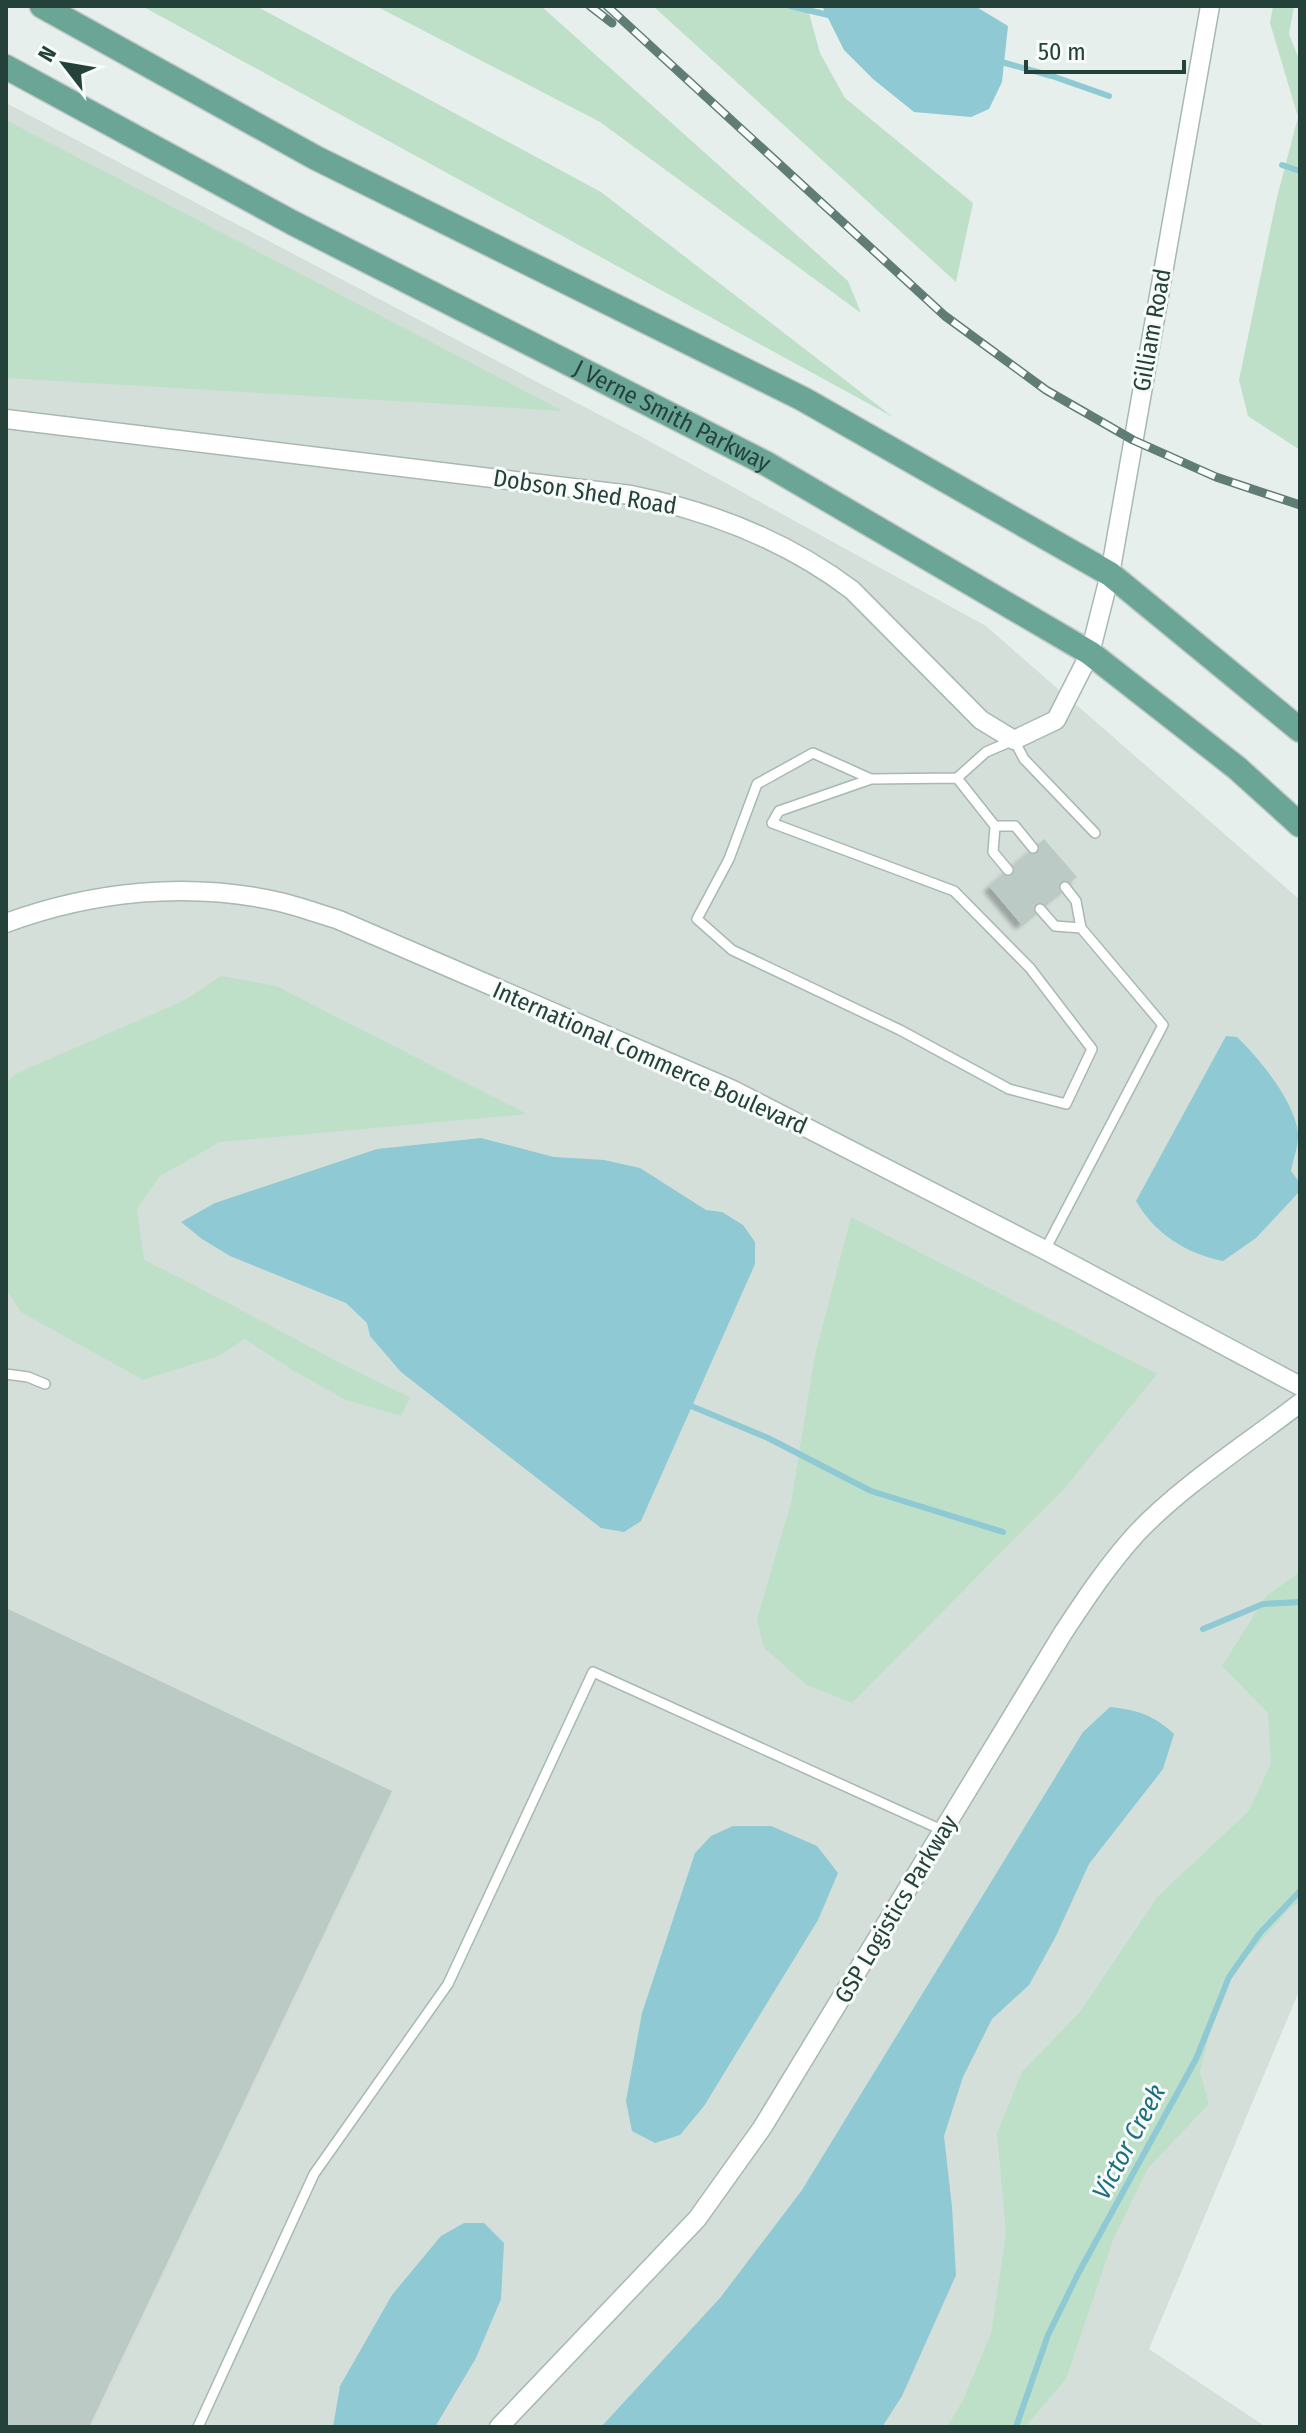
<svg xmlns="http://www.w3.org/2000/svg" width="1306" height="2433" font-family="'Fira Sans Condensed',sans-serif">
<defs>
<filter id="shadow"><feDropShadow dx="-5.5" dy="5.5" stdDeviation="2" flood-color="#0004"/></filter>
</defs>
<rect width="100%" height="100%" fill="#e6efeb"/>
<path fill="#d4dfda" d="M6,103l634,333 346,190 314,274v1089l-151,360 117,78h-1260z"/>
<path fill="#bfe0c8" d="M142,6h114l345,186 292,225z
M376,6h165l307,275 13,32 -261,-191z
M653,6h154l13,47 25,45 128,105 -17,79z
M1273,6h21l-5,28 11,28v388l-52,-34 -9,-36 38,-183 21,-80 -28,-94z
M6,120l557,291 -557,-33z
M221,976l55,10 251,128 -307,28 -60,34 -23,33 7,51c90,44 176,95 266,137l-9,19 -55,-16 -52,-29 -49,-32 -26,17 -76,24 -122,-68 -15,-23v-207l9,-8 170,-74z
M851,1217l306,157 -92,114 -213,215 -45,-18 -43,-37 -7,-29 34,-116 24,-148z
M1300,1572v330l-11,7 -68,78 -21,85 9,32 -61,64 -35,72 -47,139 -41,48h-78l15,-25 29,-68 15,-101 -9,-100 25,-61 58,-60 78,-116 91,-85 22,-48 -3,-50 -46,-47 45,-71z"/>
<path fill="#8ec9d4" d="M822,6h153l33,20 -6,56 -13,27 -18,8 -57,-5 -41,-33 -29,-29z
M1226,1036l11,1c22,21 58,65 61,96 1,12 -5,26 -7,38l9,12v8l-44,47 -33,23c-36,-7 -69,-28 -87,-60z
M481,1138l73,19 50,3 36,8 66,42 16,2 21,13 12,17v22l-114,257 -17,11 -23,-4 -200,-156 -31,-36 -3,-13 -21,-20 -116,-47 -28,-17 -21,-17 34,-19 162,-54z
M1110,1707c27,3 44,8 64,27l-11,35 -74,95 -33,72 -27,49 -37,34 -29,58 -19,59 8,71 4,68 -54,121 -20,31h-281l119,-129 82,-108 281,-458z
M733,1826h38l46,20 21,27 -20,47 -114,186 -24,29 -25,8 -23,-12 -6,-30 16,-88 53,-160 16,-17z
M464,2223h20l20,20 -3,56 -25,59 -41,69h-102l7,-41 52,-91 49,-59z"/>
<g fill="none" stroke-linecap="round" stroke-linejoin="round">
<path stroke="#8ec9d4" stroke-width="6" d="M790,6l43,10
M998,61l54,15 57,20
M1282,165l18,6
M691,1406l77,32 103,53 132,41
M1203,1629l60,-25 37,-2
M1016,2427l32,-92 31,-63 117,-213 33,-82 31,-44 40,-42"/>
</g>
<path fill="#bbcac4" filter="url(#shadow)" d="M1044,839l33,38 -56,47 -32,-38z
M6,1608l386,183 -303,636h-83z"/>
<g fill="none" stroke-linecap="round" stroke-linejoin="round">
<g stroke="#a8b8b2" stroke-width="12">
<path id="service" d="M957,778l29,-26 28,-12 10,19 71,74
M871,779l-92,32 -7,12 182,68 76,77 62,81 -26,55 -57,-15 -109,-59 -168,-80 -35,-31 32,-60 28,-75 56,-31 58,26 86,-1 38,48 -2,26 15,18
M995,826h20l18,22
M1040,909l15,17 26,2
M1045,1250l118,-225 -82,-97 -5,-27 -11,-14
M6,1374l22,3 17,7
M198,2427l116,-253 134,-190 145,-312 351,159"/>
</g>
<g stroke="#a8b8b2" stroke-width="21">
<path id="minor" d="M6,419l625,76c79,16 156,46 221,95l129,130 33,20 42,-20 34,-67 20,-79 100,-568
M6,923c87,-32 183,-42 274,-21 20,5 40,12 59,18l394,170 312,160 255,136
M499,2427l198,-208 65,-91 301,-495c23,-35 45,-68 73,-99 45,-48 111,-90 164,-131"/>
</g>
<g stroke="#c2cac8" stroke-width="27">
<g id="primary">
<path d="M42,6l274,152 487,241 307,175 190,156"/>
<path id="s1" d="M6,67l287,156 474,241 323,189 147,115 63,57"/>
</g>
</g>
<use href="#service" stroke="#fff" stroke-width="9"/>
<use href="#minor" stroke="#fff" stroke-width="18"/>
<use href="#primary" stroke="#6aa596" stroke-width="24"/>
<g stroke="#5f7d75" stroke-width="9">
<path id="rail" d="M590,6l22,17
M607,6l338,310 101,74 87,50 83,37 84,28"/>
</g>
<use href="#rail" stroke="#f7fbf9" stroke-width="6" stroke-dasharray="18" stroke-linecap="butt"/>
</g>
<g text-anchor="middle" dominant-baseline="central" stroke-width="6" stroke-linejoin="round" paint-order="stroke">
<g font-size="24" fill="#24423a" stroke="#f7fbf9">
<text transform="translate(1152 330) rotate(-80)">Gilliam Road</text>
<text stroke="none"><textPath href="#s1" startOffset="752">J Verne Smith Parkway</textPath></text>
<text transform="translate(585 492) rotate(9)">Dobson Shed Road</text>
<text transform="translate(650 1058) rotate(24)">International Commerce Boulevard</text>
<text transform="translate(896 1909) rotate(-59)">GSP Logistics Parkway</text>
</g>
<g font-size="26" font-style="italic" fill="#1c6f80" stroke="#f7fbf9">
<text transform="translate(1129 2142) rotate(-62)">Victor Creek</text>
</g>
</g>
<rect width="1306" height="2433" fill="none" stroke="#24423a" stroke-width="16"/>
<g transform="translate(64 64) rotate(301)" stroke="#f7fbf9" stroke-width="6" paint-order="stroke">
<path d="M0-6L14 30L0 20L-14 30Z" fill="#24423a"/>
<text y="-12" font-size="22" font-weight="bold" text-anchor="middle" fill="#24423a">N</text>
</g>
<path d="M1026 60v12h158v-12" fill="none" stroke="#24423a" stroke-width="4"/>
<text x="1038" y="60" font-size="24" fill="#24423a" stroke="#f7fbf9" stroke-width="6" paint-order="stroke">50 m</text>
</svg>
